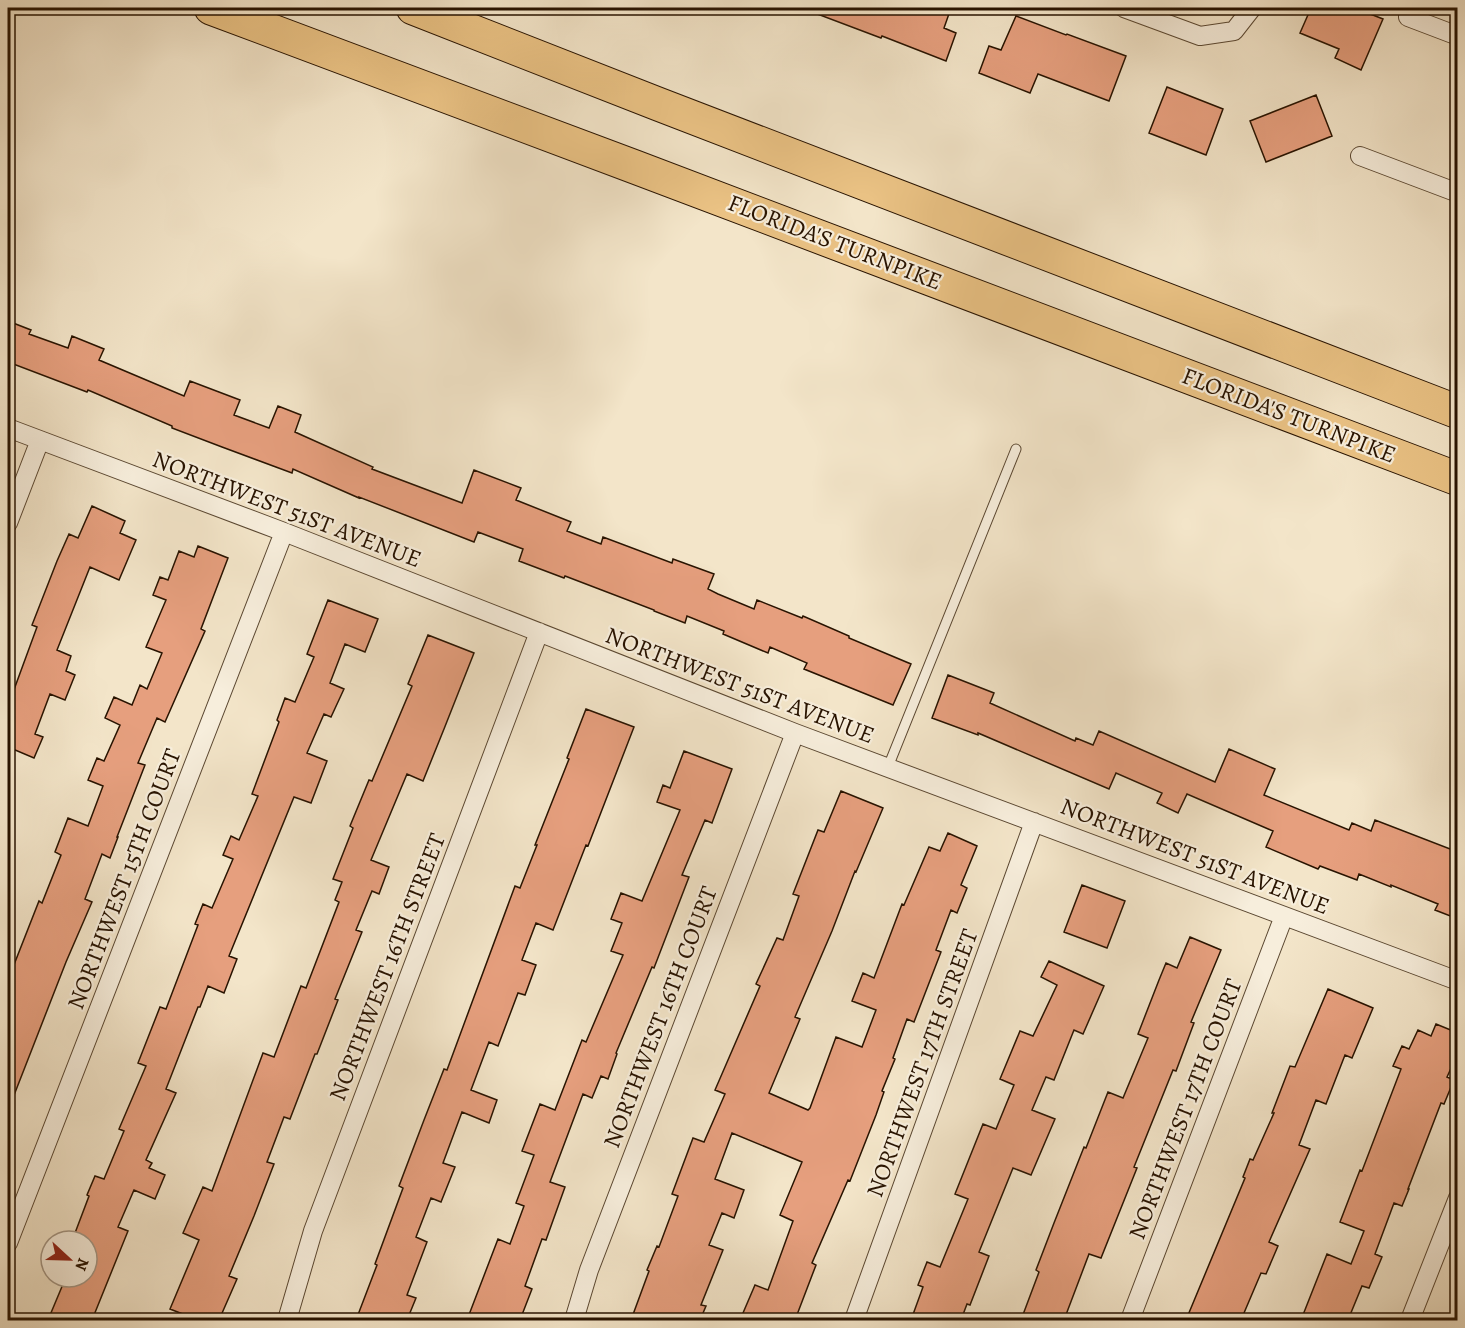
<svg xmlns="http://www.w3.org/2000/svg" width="1465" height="1328" font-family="Alegreya,serif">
<rect width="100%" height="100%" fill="#f3e5c9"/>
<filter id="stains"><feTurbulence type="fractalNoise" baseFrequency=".00333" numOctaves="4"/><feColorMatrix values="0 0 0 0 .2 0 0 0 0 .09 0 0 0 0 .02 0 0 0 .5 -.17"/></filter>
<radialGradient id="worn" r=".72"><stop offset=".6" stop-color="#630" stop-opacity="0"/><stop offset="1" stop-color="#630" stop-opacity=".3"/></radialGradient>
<path fill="#e69f7e" stroke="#281300" stroke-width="1.5" d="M805,8h146l-7,20 12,5 -10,28 -64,-25 -1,2 -77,-29z
M1311,8h44l28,11 -22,51 -26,-12 4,-9 -39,-16z
M1016,16l50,19 1,-1 59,22 -17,45 -71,-27 -8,19 -51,-20 10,-27 12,4z
M1167,87l56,22 -17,46 -57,-22z
M1316,95l16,41 -66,26 -16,-41z
M8,321l23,9 -2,4 39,14 4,-12 32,13 -5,11 85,36 6,-15 50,19 -6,15 35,13 9,-22 23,9 -6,17 78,35 -1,2 90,34 12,-33 47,18 -5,12 55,22 -4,9 34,13 2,-7 69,26 1,-4 41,15 -6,15 10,5 36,15 3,-9 45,18 1,-2 46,20v2l62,26 -18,41 -89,-36 3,-6 -37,-16 -2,6 -45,-19 1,-3 -37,-15 -2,7 -31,-12v-1l-89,-34 -1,2 -45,-17 4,-12 -45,-17 -4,10 -115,-45v1l-66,-29 -1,4 -70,-26 -50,-19v-2l-84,-36 -1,2 -79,-30z
M92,506l33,15 -5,12 16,7 -17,40 -29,-13 -33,83 14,6 -5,15 9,4 -10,25 -15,-6 -15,40 8,3 -9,21 -26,-11v-41l29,-79 -5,-2 25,-64 12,-27 9,4z
M198,546l30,12 -27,71 4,2 -40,91 -8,-4 -19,45 7,2 -28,72h1l-8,21 -8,-4 -17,45 7,3 -26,60 -57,146h-1v-128l31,-79 3,2 19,-48 -6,-3 13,-34 20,8 15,-40 -15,-6 9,-22 7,3 16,-36 -15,-7 9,-21 18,8 8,-20 7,4 15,-36 -16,-6 20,-47 -13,-5 7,-18 8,3 11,-29 15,6z
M328,600l50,19 -13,33 -20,-8 -15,39 14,6 -13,28 -7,-3 -17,39 20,8 -16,42 -17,-6 -65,159 8,3 -13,34 -16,-7 -8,21h-2l-32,82 10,4 -30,67 6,3 -3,5 16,7 -10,24 -21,-9 -16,37 10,4 -36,89h-44l18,-43h21v-36h-15l17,-45 -2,-1 8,-19 9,3 20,-48 -5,-2 27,-63 -8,-3 22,-56 6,2 32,-84 -3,-1 8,-20 9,4 21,-49 -10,-4 8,-19 8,4 19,-44 -6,-2 27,-72 -2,-2 8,-22 10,4 19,-45 -7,-3z
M428,635l46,18 -30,76 -21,52 -16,-7 -36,86 18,7 -10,27 -7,-3 -16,39 6,2 -27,67 3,1 -21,54h-2l-25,65 -6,-2 -17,45 7,2 -20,52 -25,60 8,3 -18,41h-21l-28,-11 29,-69 -16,-7 20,-46 9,4 51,-138 11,4 27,-71 5,2 33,-86 -4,-2 7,-18 -9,-3 20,-51 -3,-2 19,-46 3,1 40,-95 -4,-2z
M948,675l46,18 -4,10 85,38 1,-3 17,7 6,-14 116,51 14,-33 46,20 -11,26 85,35 3,-7 19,8 4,-11 83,32v67l-23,-9 3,-6 -47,-19v2l-32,-13 -2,6 -37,-14 -2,3 -52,-22 7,-16 -86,-37 -9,19 -21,-10 5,-10 -46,-20 -7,16 -131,-56v2l-46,-17z
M586,709l48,18 -46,119 -2,-1 -33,85 -17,-7 -14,37 14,5 -11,30 -7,-2 -20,53 -9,-4 -18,48 26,10 -8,23 -27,-11 -19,51 12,4 -14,35 -10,-4 -15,39 11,5 -20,53 9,3 -9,22h-51l21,-55 -2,-1 28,-76 -4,-2 25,-66 20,-51 3,1 68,-184 5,2 17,-43h-2l34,-86 -2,-1z
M684,751l48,18 -20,54 -7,-3 -23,55 7,2 -35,91 -2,-1 -36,86 1,1 -9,25 -7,-3 -9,22 -9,-4 -33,88 15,5 -19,53 -4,-1 -17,47 7,3 -12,31h-53l31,-81 12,5 14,-38 -8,-3 18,-48 -12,-4 18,-47 15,6 27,-70 4,2 37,-87 -12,-4 11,-28 -11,-4 10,-26 21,8 38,-91 -23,-8 6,-17 7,3z
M841,791l42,17 -27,64 -1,-1 -23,60 -37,86 5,2 -31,74 39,17 2,-2 26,-71 26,10 14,-37 -24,-9 11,-28 11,5 28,-74 2,1 25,-58 11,4 8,-18 29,13 -16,39 6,3 -10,25 -6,-3 -15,40 5,2 -27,70 -7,-3 -14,39 2,1 -13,32 2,1 -8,23 -26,66 -2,-1 -36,83 4,2 -21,55h-55l15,-35 13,5 25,-69 -13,-6 22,-53 -70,-29 -17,46 29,11 -10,28 -12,-5 -13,32 14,5 -22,55 5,1 -6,14h-69l18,-49 -2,-1 10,-24 2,1 19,-51 -6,-2 21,-56 11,4 21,-48 -10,-4 45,-104 -4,-2 21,-46 6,2 16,-44 -6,-2 25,-64 6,2z
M1082,885l43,16 -18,47 -43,-16z
M1190,937l31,13 -30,72 3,1 -18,48 -3,-1 -39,97 3,1 -36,90 -12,-4 -25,66h-43l18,-48 -3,-2 18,-47 30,-76 2,1 22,-56 15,6 25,-60 -10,-4 21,-54 7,-17 11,5z
M1049,961l55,25 -21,48 -9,-4 -20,50 -8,-3 -14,33 23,9 -24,56 -18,-7 -34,84 10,4 -19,49 -3,-1 -6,16h-50l12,-33 -5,-2 9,-23 13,5 28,-68 -13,-5 28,-70 13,5 18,-44 -14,-6 20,-48 13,5 24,-51 -16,-8z
M1328,989l45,19 -21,50 -7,-3 -19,49 -10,-4 -17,45 11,4 -41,93 9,4 -12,28 -5,-1 -20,47h-55l59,-142 -2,-1 7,-18 3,1 21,-47h-2l18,-47 5,1z
M1436,1024l22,9v20l-11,24 7,3 -10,24 -3,-1 -33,86h1l-7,17 -8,-3 -19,51 7,3 -13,31 -7,-2 -14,34h-47l26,-66 24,10 13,-33 -24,-9 20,-52 2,1 39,-102 -8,-3 9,-20 7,3 9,-19 13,6z"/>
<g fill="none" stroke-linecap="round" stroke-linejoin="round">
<g stroke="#5b4832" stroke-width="11">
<path id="lane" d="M888,767l128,-318"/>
</g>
<g stroke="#5b4832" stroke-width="20">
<path id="street" d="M1124,8l76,28 34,-5 18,-23
M1408,17l50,19
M1360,156l98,37
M8,428l276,104 511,201 663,248
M8,523l32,-83
M8,1243l276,-711
M287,1320l26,-89 226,-599
M574,1320l15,-50 206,-537
M854,1320l180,-498
M1130,1320l154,-404
M1410,1320l48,-122"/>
</g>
<g stroke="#281300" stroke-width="35">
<path id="highway" d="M211,8l424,159 823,312
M413,8l245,96 800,308"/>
</g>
<use href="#lane" stroke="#f7eedc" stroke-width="9"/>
<use href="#street" stroke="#f7eedc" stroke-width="18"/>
<use href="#highway" stroke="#eac284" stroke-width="33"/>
</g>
<g text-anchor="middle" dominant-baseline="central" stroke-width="4.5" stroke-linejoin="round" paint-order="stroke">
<g font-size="24" fill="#281300" stroke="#f7eedc">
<text transform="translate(835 242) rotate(21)">FLORIDA'S TURNPIKE</text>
<text transform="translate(1289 415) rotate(21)">FLORIDA'S TURNPIKE</text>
<text transform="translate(287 509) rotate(21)">NORTHWEST 51ST AVENUE</text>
<text transform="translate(740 685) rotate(21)">NORTHWEST 51ST AVENUE</text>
<text transform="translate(1195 856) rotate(21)">NORTHWEST 51ST AVENUE</text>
<text transform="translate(124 879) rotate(-69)">NORTHWEST 15TH COURT</text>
<text transform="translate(387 967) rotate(-69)">NORTHWEST 16TH STREET</text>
<text transform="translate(660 1017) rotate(-69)">NORTHWEST 16TH COURT</text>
<text transform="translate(922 1063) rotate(-70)">NORTHWEST 17TH STREET</text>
<text transform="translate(1185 1109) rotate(-69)">NORTHWEST 17TH COURT</text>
</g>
</g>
<rect width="1465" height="1328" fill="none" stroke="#f3e5c9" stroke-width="30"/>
<rect x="9" y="9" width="1447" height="1310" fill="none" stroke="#281300" stroke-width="3"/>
<rect x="15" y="15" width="1435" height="1298" fill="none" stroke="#281300" stroke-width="1.5"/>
<g transform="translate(69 1259) rotate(112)"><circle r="28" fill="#f7eedc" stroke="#a49684" stroke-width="1.5"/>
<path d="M0-4.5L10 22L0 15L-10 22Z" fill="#8f2418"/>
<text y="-9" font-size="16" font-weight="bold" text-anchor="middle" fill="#281300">N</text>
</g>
<rect width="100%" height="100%" filter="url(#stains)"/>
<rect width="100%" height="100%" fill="url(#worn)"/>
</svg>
